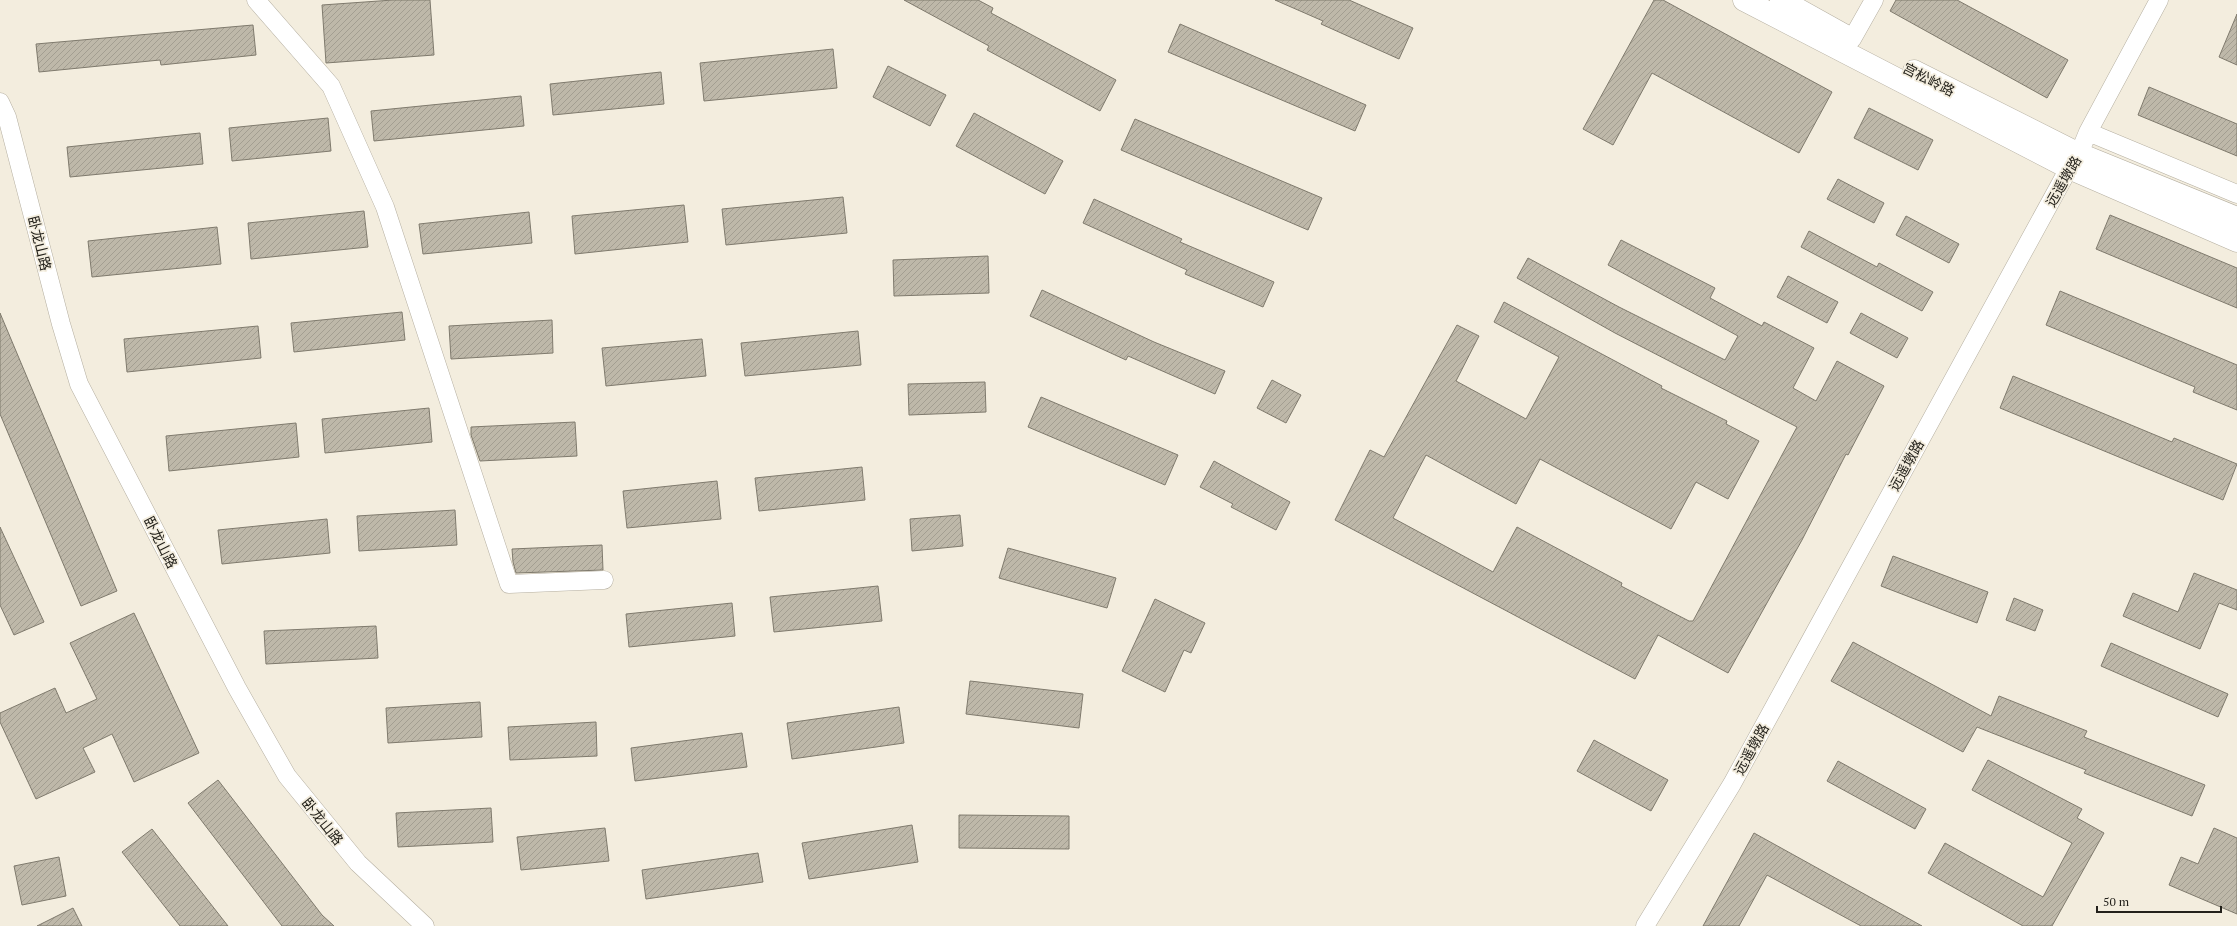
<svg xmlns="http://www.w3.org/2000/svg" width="2237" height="926" font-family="'PT Serif','Noto Sans SC',serif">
<defs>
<pattern id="building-hatch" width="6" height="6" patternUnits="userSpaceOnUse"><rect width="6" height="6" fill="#beb8a9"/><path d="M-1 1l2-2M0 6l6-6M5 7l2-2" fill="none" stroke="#a39e91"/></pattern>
</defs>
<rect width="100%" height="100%" fill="#f3edde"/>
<path fill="url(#building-hatch)" stroke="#7f7a6d" d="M393,0h37l4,55 -108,8 -4,-58z
M904,0h74l15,8 -2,5 125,67 -16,31 -113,-61 2,-4z
M1275,0h74l64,28 -14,31 -78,-35 2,-3z
M1654,0h9l169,92 -33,61 -147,-80 -39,72 -30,-16z
M1896,0h61l111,60 -21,38 -157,-87z
M2237,14v51l-18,-8z
M1180,24l186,81 -11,26 -187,-79z
M253,25l3,30 -95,10 -1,-5 -121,12 -3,-28z
M833,49l4,39 -133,13 -4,-38z
M888,66l58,29 -16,31 -57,-29z
M661,72l3,32 -111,11 -3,-31z
M2149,87l88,37v32l-99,-41z
M521,96l3,30 -150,15 -3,-30z
M1869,108l64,32 -15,30 -64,-32z
M974,113l89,48 -18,33 -89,-48z
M328,118l3,33 -99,10 -3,-33z
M1135,119l187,79 -14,32 -187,-80z
M200,133l3,31 -133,13 -3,-30z
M1838,179l46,24 -10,20 -47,-24z
M843,197l4,36 -121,12 -4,-36z
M1094,199l88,40 -2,3 94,40 -11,25 -78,-33 2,-4 -104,-47z
M684,205l4,37 -113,12 -3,-38z
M364,211l4,36 -117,12 -3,-36z
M529,212l3,31 -109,11 -4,-30z
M2110,215l127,53v40l-141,-59z
M1906,216l53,28 -10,19 -53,-28z
M217,227l4,37 -129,13 -4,-36z
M1809,231l68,36 2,-4 54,29 -11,19 -121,-64z
M1621,240l94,48 -5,10 52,28 2,-4 50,26 -21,40 23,13 21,-40 47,25 -36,69 -2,-1 -44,86 -74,133 -70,-38 -23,44 -300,-159 35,-70 14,7 73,-132 22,11 -23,45 70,38 33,-62 -65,-35 10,-20 158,84 -1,2 66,33 -1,3 33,17 -31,58 -32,-17 -25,47 -131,-70 -24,45 -90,-49 -33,63 100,54 24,-45 105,56 -1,3 68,35h4l104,-194 -182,-94 -98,-55 11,-20 91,49 106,53 13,-24 -130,-71z
M988,256l1,37 -95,3 -1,-36z
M1788,276l50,26 -11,21 -50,-26z
M1042,290l112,52 71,29 -10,23 -87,-38 -2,4 -96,-44z
M2060,291l177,74v45l-44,-18 2,-5 -149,-62z
M402,312l3,28 -111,12 -3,-29z
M0,313l117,278 -36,15 -81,-192z
M1861,313l47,25 -11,20 -47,-25z
M552,320l1,33 -102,6 -2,-33z
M258,326l3,32 -134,14 -3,-33z
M858,331l3,34 -116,11 -4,-33z
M702,339l4,37 -100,10 -4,-38z
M2013,376l159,66 2,-4 63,26 -14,36 -223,-92z
M1272,380l29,15 -15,28 -29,-15z
M985,382l1,30 -77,3 -1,-31z
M1041,397l137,58 -13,30 -137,-58z
M429,408l3,34 -107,11 -3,-34z
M575,422l2,34 -97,5 -9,-26v-8z
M296,423l3,34 -130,14 -3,-35z
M1214,461l76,41 -14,28 -45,-23 2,-3 -33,-17z
M862,467l3,33 -106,11 -4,-33z
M717,481l4,38 -94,9 -4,-37z
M455,510l2,35 -98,6 -2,-35z
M960,515l3,31 -51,5 -2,-32z
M327,519l3,34 -108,11 -4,-34z
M0,527l44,95 -30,13 -14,-30z
M602,545l1,25 -87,3 -3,-11 -1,-13z
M1008,548l108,30 -9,30 -108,-30z
M1893,556l95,36 -11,31 -96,-37z
M2194,573l43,17v20l-18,-7 -19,46 -77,-33 10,-23 45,19z
M878,586l4,35 -108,11 -4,-35z
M2014,598l29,12 -8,21 -29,-11z
M1155,599l50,24 -14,30 -7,-3 -19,42 -43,-21z
M732,603l3,33 -106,11 -3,-33z
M134,613l65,140 -65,29 -22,-48 -29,14 12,24 -59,27 -36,-77v-9l55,-25 11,25 31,-14 -27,-56z
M376,626l2,32 -112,6 -2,-33z
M1853,642l138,74 8,-20 88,35 -3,6 121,48 -13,31 -108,-43 2,-3 -109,-43 -14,25 -132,-71z
M2111,643l117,51 -10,23 -117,-51z
M970,681l113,13 -4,34 -113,-14z
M480,702l2,35 -94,6 -2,-35z
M899,707l5,36 -112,16 -5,-36z
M596,722l1,34 -87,4 -2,-33z
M742,733l5,34 -112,14 -4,-33z
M1594,740l74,40 -17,31 -74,-40z
M1988,760l94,49 -5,9 27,15 -52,93h-29l-95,-53 17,-30 98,54 29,-54 -100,-53z
M1838,761l88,48 -11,20 -88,-48z
M218,780l104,135 12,11h-52l-94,-123z
M491,808l2,34 -95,5 -2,-34z
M959,815l110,1v33l-110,-1z
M912,825l6,37 -109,17 -7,-36z
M605,828l4,33 -88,9 -4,-33z
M2214,828l23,10v76l-68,-29 12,-28 17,7z
M152,829l76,97h-48l-58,-74z
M1754,833l168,93h-61l-94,-51 -28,51h-36z
M758,853l5,29 -117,17 -4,-29z
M59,857l7,39 -44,9 -8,-39z
M73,908l9,18h-45z"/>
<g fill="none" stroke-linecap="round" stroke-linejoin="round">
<g stroke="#b5afa1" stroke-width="19">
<path id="minor" d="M256,0l75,86 54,121 124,377 95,-4
M1852,39l22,-39
M0,102l7,15 54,207 18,60 158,304 50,88 71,87 67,63
M2088,132l149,62
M1645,926l87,-142 337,-616 10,-14 9,-22 71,-132"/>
</g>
<g stroke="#b5afa1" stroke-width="23">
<path id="major" d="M1744,0l325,168 168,73
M1781,0l63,35
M1914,71l165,83 158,64"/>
</g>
<use href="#minor" stroke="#fff" stroke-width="18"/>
<use href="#major" stroke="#fff" stroke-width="22"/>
</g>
<g text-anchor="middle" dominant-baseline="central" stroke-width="3.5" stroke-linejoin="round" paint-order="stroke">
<g font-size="14" fill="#23211b" stroke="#f3edde">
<text transform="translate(1929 79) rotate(27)">宫松岭路</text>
<text transform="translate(2063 181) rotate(-60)">远遥墩路</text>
<text transform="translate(40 243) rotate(76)">卧龙山路</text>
<text transform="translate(1906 465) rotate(-61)">远遥墩路</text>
<text transform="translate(161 542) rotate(63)">卧龙山路</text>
<text transform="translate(1751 749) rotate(-61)">远遥墩路</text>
<text transform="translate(323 821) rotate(51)">卧龙山路</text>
</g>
</g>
<path d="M2097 906v6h124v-6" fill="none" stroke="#23211b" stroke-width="2"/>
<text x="2103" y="906" font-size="12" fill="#23211b" stroke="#f3edde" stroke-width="3" paint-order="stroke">50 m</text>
</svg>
